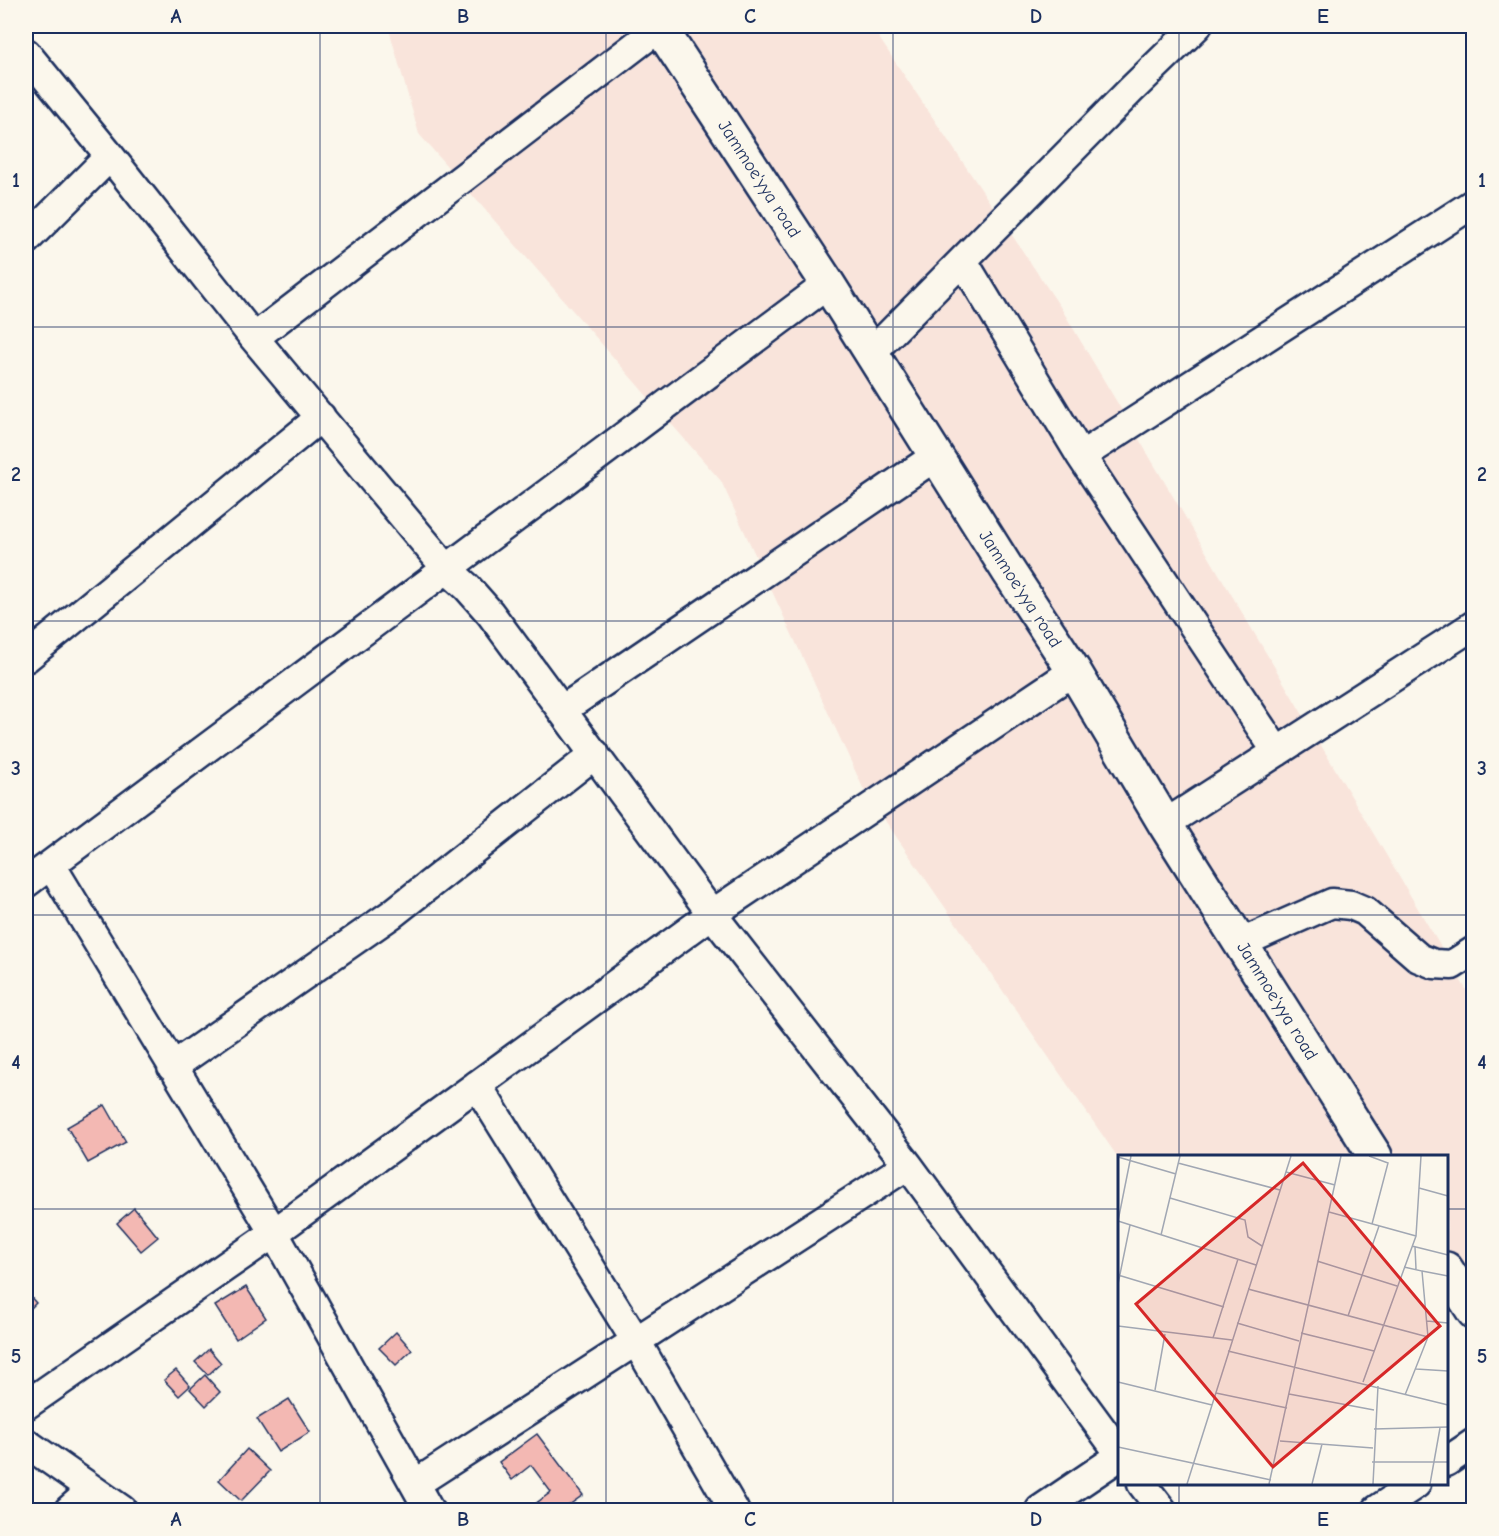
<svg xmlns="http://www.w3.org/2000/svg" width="1499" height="1536" font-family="'Comic Neue',sans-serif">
<rect width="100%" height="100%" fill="#fbf7ec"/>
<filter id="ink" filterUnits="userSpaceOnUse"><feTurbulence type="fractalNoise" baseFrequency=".0167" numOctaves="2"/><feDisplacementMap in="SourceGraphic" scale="12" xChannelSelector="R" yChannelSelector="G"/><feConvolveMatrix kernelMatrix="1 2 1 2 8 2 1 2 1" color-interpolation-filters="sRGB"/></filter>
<g filter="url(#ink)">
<path fill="#f9e4db" d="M388,26h483l190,282 412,693v293l-26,22 -1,-160h-326l-1,3 -255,-369 -143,-309 -302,-347z"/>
<path fill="#f3b8b3" stroke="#1b2f5e" stroke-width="1.5" d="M105,1105l21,37 -38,21 -21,-36z
M134,1208l24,29 -17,14 -24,-28z
M246,1287l20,31 -30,21 -21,-33z
M26,1292l10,11 -10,10z
M396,1332l16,18 -16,15 -17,-17z
M209,1349l12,14 -13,12 -13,-13z
M26,1369l8,12 -8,7z
M176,1370l14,16 -11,10 -15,-16z
M205,1375l15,17 -14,14 -16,-17z
M289,1399l21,33 -32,20 -21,-33z
M537,1434l46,61 -21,15h-28l-3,-3 20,-15 -20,-27 -19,15 -13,-18z
M247,1449l23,22 -29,30 -22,-21z"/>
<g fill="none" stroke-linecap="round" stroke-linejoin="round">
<g stroke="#1b2f5e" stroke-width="33">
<path id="minor" d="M26,53l84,103 144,182 193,231 20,18 23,26 222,301 196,251 212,289
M26,240l84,-84
M963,261l118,195 196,296
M254,338l406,-311
M870,354l261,-264 66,-64
M1081,456l393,-253
M26,658l295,-241
M562,710l374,-254
M1165,824l309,-199
M51,865l223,368 155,277
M26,883l802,-599
M1241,943l91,-40 19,2 14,6 54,47 15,6 18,1 22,-14
M172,1067l220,-153 203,-160
M477,1085l159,256 98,169
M26,1405l248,-172 438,-319 362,-243
M26,1443l96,67
M1446,1462l28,-19
M415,1484l493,-319
M1142,1484l20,26
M69,1510l23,-20
M1040,1510l80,-54
M1377,1510l39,-26"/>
</g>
<g stroke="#1b2f5e" stroke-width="38">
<path id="secondary" d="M659,26l169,258 181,288 65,99 91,153 210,332
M1446,1269l28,43"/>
</g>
<use href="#minor" stroke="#fbf7ec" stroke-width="28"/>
<use href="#secondary" stroke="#fbf7ec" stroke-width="33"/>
</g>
</g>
<path fill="none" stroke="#1b2f5e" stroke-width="1.5" stroke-opacity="0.55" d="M320,26v1484M606,26v1484M893,26v1484M1179,26v1130M26,327h1448M26,621h1448M26,915h1448M26,1209h1094M1446,1209h28M1179,1484v26"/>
<g text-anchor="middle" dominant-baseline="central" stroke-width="5" stroke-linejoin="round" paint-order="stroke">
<g font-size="18" fill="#1b2f5e" stroke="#fbf7ec">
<text transform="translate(759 179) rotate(57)">Jammoe'yya road</text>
<text transform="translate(1020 589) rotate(57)">Jammoe'yya road</text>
<text transform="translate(1277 1001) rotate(58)">Jammoe'yya road</text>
</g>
</g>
<g transform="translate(1118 1155)">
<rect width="330" height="330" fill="#fbf7ec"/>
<path fill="none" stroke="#a1a7b3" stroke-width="1.5" d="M251,1l19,7 -16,61M0,2l58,17M60,8l102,27M168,17l49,13M301,33l29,8M52,43l75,22 3,17 14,9M211,57l87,24M0,66l138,44M0,66l13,-65M43,80l19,-79M294,91l36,9M297,92l1,22M199,106l80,25M286,112l18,4 6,66 -23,58M304,116l26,5M0,120l106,32M0,129l12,-59M130,134l180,48M230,161l31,-90M309,166l21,2M119,168l62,18M0,171l114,14M183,178l73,18M95,183l25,-79M110,196l220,54M298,214l32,2M0,227l94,23M245,227l53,-146 5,-80M37,235l10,-56M98,238l71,15M171,239l85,16M256,274l74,-2M162,286l93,7M0,292l153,33M254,307h76M69,329l104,-328M151,329l72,-328M194,329l10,-40M255,329l5,-98M312,329l10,-56"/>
<path fill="#d62828" fill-opacity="0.15" stroke="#d62828" stroke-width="3" d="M185,8l137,163 -167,141 -137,-163z"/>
<rect width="330" height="330" fill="none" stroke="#1b2f5e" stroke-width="3"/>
</g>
<rect width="1499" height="1536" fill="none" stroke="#fbf7ec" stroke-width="66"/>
<rect x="33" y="33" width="1433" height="1470" fill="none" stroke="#1b2f5e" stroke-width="2"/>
<g font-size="20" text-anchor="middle" font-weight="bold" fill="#1b2f5e">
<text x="176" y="23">A</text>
<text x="463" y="23">B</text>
<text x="750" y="23">C</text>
<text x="1036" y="23">D</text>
<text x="1323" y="23">E</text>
<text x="16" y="187">1</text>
<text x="1482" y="187">1</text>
<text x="16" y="481">2</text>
<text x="1482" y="481">2</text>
<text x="16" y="775">3</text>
<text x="1482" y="775">3</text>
<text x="16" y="1069">4</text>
<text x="1482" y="1069">4</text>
<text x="16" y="1363">5</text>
<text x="1482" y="1363">5</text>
<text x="176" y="1526">A</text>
<text x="463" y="1526">B</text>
<text x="750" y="1526">C</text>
<text x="1036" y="1526">D</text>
<text x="1323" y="1526">E</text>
</g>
</svg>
